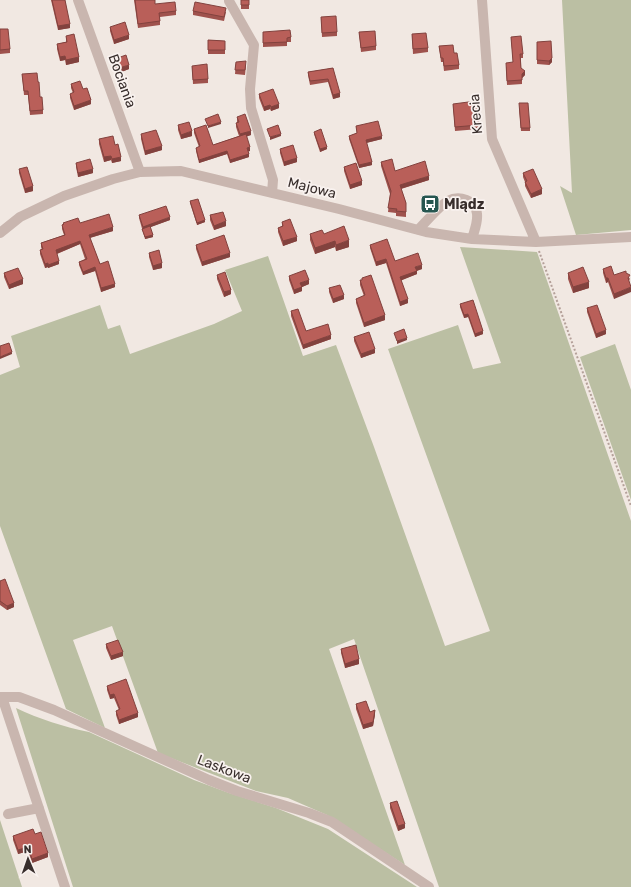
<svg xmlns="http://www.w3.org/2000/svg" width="631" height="887" font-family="Rubik,sans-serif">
<rect width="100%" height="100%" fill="#f1e8e2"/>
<path fill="#bbbfa3" d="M562,0h69v230l-55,5 -16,-49 12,7z
M460,247l77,5 94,269v366h-192l-85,-248 -25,10 76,216 -78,-50 -39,-17 -32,-7 -98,-38 -46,-127 -39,14 32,88 -39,-19 -66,-183v-151l20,-8 -9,-31 89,-31 8,24 12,-4 10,29 84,-30 28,-13 -17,-41 43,-14 35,100 33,-11 38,102 71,199 45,-15 -102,-282 70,-24 15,44 28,-6z
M615,344l16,46v110l-51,-143z
M16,708c23,11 48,19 73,24l105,48 35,13 47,15 52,21 89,58h-344z
M0,820l1,3 21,64h-22z"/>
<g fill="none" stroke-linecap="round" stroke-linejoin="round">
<path stroke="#b4a099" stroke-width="2" stroke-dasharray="2 2" stroke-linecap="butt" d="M539,251l92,255"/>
<path stroke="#c9b6af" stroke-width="10" d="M78,0l62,172
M482,0l10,139 44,103
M229,1l25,44 -4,44 1,19 22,72 -1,13
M418,230c7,-7 23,-26 30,-29 11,-6 28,-1 29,13 1,9 -3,17 -5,25
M0,233l20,-16 44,-21 49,-17 27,-7 41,-1 158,38 87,23 46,7 64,3 95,-5
M0,697h19l35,13 155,70 28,11 72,22 23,9 97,65
M2,697l63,190
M8,814l31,-6"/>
</g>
<path fill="#9f524d" d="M51,0h14l5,28 -12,2z
M134,0h21v4l21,7v4l-16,2v8l-22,3z
M241,0h8v9h-8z
M193,11l33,1 -2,9 -31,-6z
M321,17l16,15v4l-15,1z
M110,27l19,12 -15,5 -4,-13z
M0,29l10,20v4l-10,1z
M359,32l17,14v4l-15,2z
M412,34l16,14v4l-15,2z
M66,36l13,26 -13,3 -1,-5 -5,1 -3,-12v-5l9,-2z
M263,36l28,1v5h-4v4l-24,1z
M511,37l12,17v4h-2v10l4,7 -3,3v6l-15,1 -1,-18 7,-5z
M208,40l17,1v13h-17z
M537,42l15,20 -3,3 -12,-1z
M439,46l15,7 5,12v4l-15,2 -1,-9h-2z
M112,60l17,9 -13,5 -4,-10z
M236,62l10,3 -1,10 -10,-1z
M192,66l16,13v4l-15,1z
M333,68l7,29 -7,2 -5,-17 -18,3 -2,-10v-3z
M22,74l18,23 3,13v4l-13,1 -2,-20h-4z
M71,84l12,5 8,15 -17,6 -4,-12v-4l3,-1 -2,-5z
M259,94l20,14 -8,3 -1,-2 -6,2 -5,-13z
M453,104l26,21v4l-24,2z
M519,107l11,21v3h-9z
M237,117l14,18 -5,1 4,15h-2l1,6 -19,6 -3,-9 -28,9 -3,-12v-3l3,-1 -5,-14v-4l19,16 26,-9 -3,-9v-4h1z
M178,125l14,11 -11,3 -3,-9z
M356,126l26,13 -16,4 6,22 -13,3 -10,-29v-3l8,-3z
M314,132l13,17 -7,3 -6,-18z
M141,134l21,16 -17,5 -4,-16z
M99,139l16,6 6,16 -9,2 -1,-3 -7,2 -5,-18z
M280,149l17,13 -13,4 -4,-13z
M381,162l14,9 34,9 -28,9 5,14v14l-10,-1v-3l-8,-1 2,-18 -9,-28z
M76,163l17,10 -15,4 -2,-10z
M344,167l18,18 -12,4 -6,-18z
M19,169l14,22 -8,2 -6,-20z
M523,173l19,21 -11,4 -6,-12v-4l-2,-5z
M190,201l15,21 -8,3 -7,-22z
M139,215l31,5 -20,7 3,10 -8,2 -6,-21z
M210,215l16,11 -12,4 -4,-10z
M282,222l15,19 -14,5 -5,-14v-4l4,-2z
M63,223h17l33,8 -23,7 10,26 15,23 -14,5 -6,-21 -12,4 -4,-10v-3l6,-3 -5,-15 -23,10 2,10 -11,4v-1l-3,1 -5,-14v-4h2l-1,-3v-4l23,-8 -2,-6v-4l1,-1z
M310,234h14l25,13 -13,4 -1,-4 -20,7 -5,-14z
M196,245l34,12 -28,9 -6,-17z
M370,245l25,16 27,8 -5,2v3l-16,6 7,23 -8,3 -14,-43 -10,3 -6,-18z
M149,253l13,15 -9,2 -4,-13z
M603,269l11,6 12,-2 4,6 -16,20 -6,-17 -2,1 -3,-10z
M4,273l19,11 -14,5 -5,-12z
M568,273l21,15 -16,5 -5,-14z
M217,275l14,19 -7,3 -7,-18z
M289,276l20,8 -7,3v4l-8,3 -5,-14z
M362,278l23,42 -21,7 -8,-24v-4l8,-3 -4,-11v-5h2z
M329,288l15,11 -11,4 -4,-11z
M460,304l23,30 -8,3 -7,-20 -4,1 -4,-11z
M587,308l19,26 -10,4 -9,-26z
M291,311l15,20 25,8 -28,10 -12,-33z
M354,337l21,16 -14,5 -7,-17z
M0,581l14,26 -7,3 -7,-5z
M106,644l17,12 -12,4 -5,-12z
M341,649l18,15 -14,4 -4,-15z
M107,686l31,31 -19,7 -3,-9v-4l3,-1 -5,-12 -4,1 -3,-9z
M356,704l19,10 -2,12 -10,3 -7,-20z
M390,803l15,25 -7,3 -8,-23z
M35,834l13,23 -16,6 -4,-12 -10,3 -5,-14v-4z"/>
<path fill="#82423e" d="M70,24v4l-12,2v-4z
M129,35v4l-15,5v-4z
M65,56v4l-5,1v-4z
M79,57v5l-13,3v-5z
M552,58v4l-3,3v-4z
M129,65v4l-13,5v-5z
M525,71v4l-3,3v-4z
M340,93v4l-7,2v-4z
M91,100v4l-17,6v-4z
M279,104v4l-8,3v-4z
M270,105v4l-6,2v-4z
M221,122v2l-13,4v-2z
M192,131v5l-11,3v-4z
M251,131v4l-11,4v-5z
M281,134v2l-11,4v-3z
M382,136v3l-16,4v-3z
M162,146v4l-17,5v-4z
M250,147v4l-3,1v-4z
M327,147v2l-7,3v-3z
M227,151v3l-28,9v-3z
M249,154v3l-19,6v-3z
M111,156v4l-7,2v-5z
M121,157v4l-9,2v-4z
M297,158v4l-13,4v-4z
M372,162v3l-13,3v-3z
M93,169v4l-15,4v-4z
M429,176v4l-29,9v-4z
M362,181v4l-12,4v-4z
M33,186v5l-8,2v-4z
M542,189v5l-11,4v-4z
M170,217v3l-27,10v-3z
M205,220v2l-8,3v-2z
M226,221v5l-12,4v-4z
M113,227v4l-24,7v-3z
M153,235v2l-8,2v-2z
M297,237v4l-14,5v-5z
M349,240v7l-13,4v-6z
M80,241v3l-24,10v-4z
M335,241v6l-20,7v-6z
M230,253v4l-28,9v-4z
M386,259v4l-10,3v-4z
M59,261v3l-11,4v-3z
M48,263v4l-3,1v-4z
M162,263v5l-9,2v-4z
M422,265v4l-7,2v-4z
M95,267v4l-12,4v-3z
M417,271v3l-17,7v-4z
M606,278h2v4l-2,1z
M23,279v5l-14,5v-4z
M309,280v4l-7,3v4l-8,3v-4l6,-7z
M589,282v6l-16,5v-6z
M115,284v3l-14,5v-4z
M631,287v5l-17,7v-5z
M231,290v4l-7,3v-5z
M344,295v4l-11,4v-4z
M408,299v4l-8,3v-4z
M468,314v3l-4,1v-3z
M385,315v5l-21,7v-4z
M606,330v4l-10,4v-4z
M483,331v3l-8,3v-3z
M331,335v4l-28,10v-4z
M407,338v2l-10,4v-3z
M375,349v4l-14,5v-4z
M12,352v2l-12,5v-2z
M14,603v4l-7,3v-4z
M123,652v4l-12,4v-4z
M359,659v5l-14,4v-4z
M114,694v4l-4,1v-4z
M375,710v4l-2,12 -10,3v-4z
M138,713v4l-19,7v-4z
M405,824v4l-7,3v-5z
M28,847v4l-10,3v-4z
M48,853v4l-16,6v-4z"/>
<path fill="#b95f59" stroke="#82423e" d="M52,0h13l5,24 -12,2z
M135,0h20v4l20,-2 1,9 -17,2 1,8 -22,3z
M241,0h8v5h-8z
M195,2l31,6 -2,9 -31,-6z
M336,16l1,16 -15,1 -1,-16z
M125,22l4,13 -15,5 -4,-13z
M0,29h8l2,20 -10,1z
M290,30l1,7 -4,1v4l-24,1v-11z
M375,31l1,15 -15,2 -2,-16z
M426,33l2,15 -15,1 -1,-15z
M74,34l5,23 -13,3 -1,-4 -5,1 -3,-13 10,-2 -1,-6z
M521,36l2,18h-3l1,14 4,3 -3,3v6l-15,1 -1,-18 7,-1 -2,-25z
M208,40l17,1v9h-17z
M551,41l1,17 -3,3 -12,-1v-18z
M453,45l1,8h3l2,12 -15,1 -1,-8h-2l-2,-12z
M126,55l3,10 -13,4 -4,-9z
M246,61l-1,9h-10l1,-8z
M207,64l1,15 -15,1 -1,-14z
M333,68l7,25 -7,2 -5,-16 -18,2 -2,-9z
M37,73l1,9h1l1,15h2l1,13 -13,1 -2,-20h-4l-2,-17z
M80,81l3,8 4,-1 4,12 -17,6 -4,-12 4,-2 -3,-8z
M273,89l6,15 -8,3 -1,-2 -6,2 -5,-13z
M476,101l3,24 -24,2 -2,-23z
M519,103h9l2,25h-9z
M218,114l3,8 -13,4 -3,-7z
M245,114l6,17 -11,3 -4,-11 3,-1 -2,-5z
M378,121l4,15 -16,4 6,22 -13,3 -10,-29 8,-3 -1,-7z
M189,122l3,9 -11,4 -3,-10z
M206,125l7,20 33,-11 4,13 -3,1 2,6 -19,6 -3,-9 -28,9 -3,-12 4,-2 -6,-17z
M278,125l3,9 -11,3 -3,-8z
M321,129l6,18 -7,2 -6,-17z
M156,130l6,16 -17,5 -4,-17z
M113,136l2,9 3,-1 3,13 -9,2 -1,-3 -7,1 -5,-18z
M293,145l4,13 -13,4 -4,-13z
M90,159l3,10 -15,4 -2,-10z
M392,159l3,12 30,-10 4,15 -29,9 6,18v9l-10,-1 1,-2 -9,-1 3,-17 -10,-29z
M356,163l6,18 -12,4 -6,-18z
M27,167l6,19 -8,3 -6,-20z
M533,169l9,20 -11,5 -6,-12 2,-1 -4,-8z
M198,199l7,21 -8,3 -7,-22z
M166,206l4,11 -27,10 -4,-12z
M223,212l3,9 -12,5 -4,-11z
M109,214l4,13 -24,8 11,29 8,-3 7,23 -14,4 -6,-21 -12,5 -4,-10 8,-3 -7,-18 -24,9 3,11 -11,4v-2l-3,1 -5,-14 3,-1 -2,-6 24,-8 -3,-10 2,-1 -1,-1 15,-5 2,5z
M290,219l7,18 -14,4 -5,-13 5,-2 -1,-4z
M150,226l3,9 -8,2 -3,-8z
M344,226l5,14 -13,5 -1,-4 -20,7 -5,-14 12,-4 2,4z
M224,235l6,18 -28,9 -6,-17z
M387,239l8,22 23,-8 4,12 -7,2 2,4 -17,6 8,22 -8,3 -14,-43 -10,3 -6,-17z
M159,250l3,13 -9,3 -4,-13z
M611,266l3,9 12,-4v2l4,2 -2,3 3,9 -17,7 -6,-16h-2l-3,-9z
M583,267l6,15 -16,5 -5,-14z
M18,268l5,11 -14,6 -5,-12z
M305,270l4,10 -9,3 2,4 -8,3 -5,-14z
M225,272l6,18 -7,2 -7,-17z
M371,275l14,40 -21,8 -8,-24 9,-4 -5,-15h2v-2z
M340,285l4,10 -11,4 -4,-11z
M473,300l10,31 -8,3 -7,-20 -4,1 -4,-11z
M597,305l9,25 -10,4 -9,-26z
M298,309l8,22 22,-7 3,11 -28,10 -12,-34z
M404,329l3,9 -10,3 -3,-8z
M369,332l6,17 -14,5 -7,-17z
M9,343l3,9 -12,5v-11z
M5,579l9,24 -7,3 -7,-5v-20z
M118,640l5,12 -12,4 -5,-12z
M356,645l3,14 -14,5 -4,-15z
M126,679l12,34 -19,7 -3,-9 4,-2 -6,-15 -4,1 -3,-9z
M366,701l4,11 5,-2 -2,12 -10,3 -7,-21z
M397,801l8,23 -7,2 -8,-23z
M33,829l2,5 6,-2 7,21 -16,6 -4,-12 -10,3 -5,-14z"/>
<defs>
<g id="bus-square" transform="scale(1)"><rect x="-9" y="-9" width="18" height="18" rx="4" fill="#265650" stroke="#f9f2ef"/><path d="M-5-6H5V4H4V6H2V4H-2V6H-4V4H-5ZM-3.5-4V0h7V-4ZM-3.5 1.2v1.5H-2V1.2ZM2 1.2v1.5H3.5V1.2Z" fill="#fff"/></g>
</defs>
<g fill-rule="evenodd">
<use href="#bus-square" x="430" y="204"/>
</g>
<g text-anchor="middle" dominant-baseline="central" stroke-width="3.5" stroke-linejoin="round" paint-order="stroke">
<g font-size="14" fill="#382e2c" stroke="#f9f2ef">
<text transform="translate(122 81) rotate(70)">Bociania</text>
<text transform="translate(476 114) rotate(-95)">Krecia</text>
<text transform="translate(312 188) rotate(14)">Majowa</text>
<text transform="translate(224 769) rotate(21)">Laskowa</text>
</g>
<g font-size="14" font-weight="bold" fill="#382e2c" stroke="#f9f2ef" text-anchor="start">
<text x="444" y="204">Mlądz</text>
</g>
</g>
<g transform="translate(28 859) rotate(358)" stroke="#f9f2ef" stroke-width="3" paint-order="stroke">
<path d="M0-3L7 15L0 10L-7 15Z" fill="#382e2c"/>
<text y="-6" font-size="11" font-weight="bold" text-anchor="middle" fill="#382e2c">N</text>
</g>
</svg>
